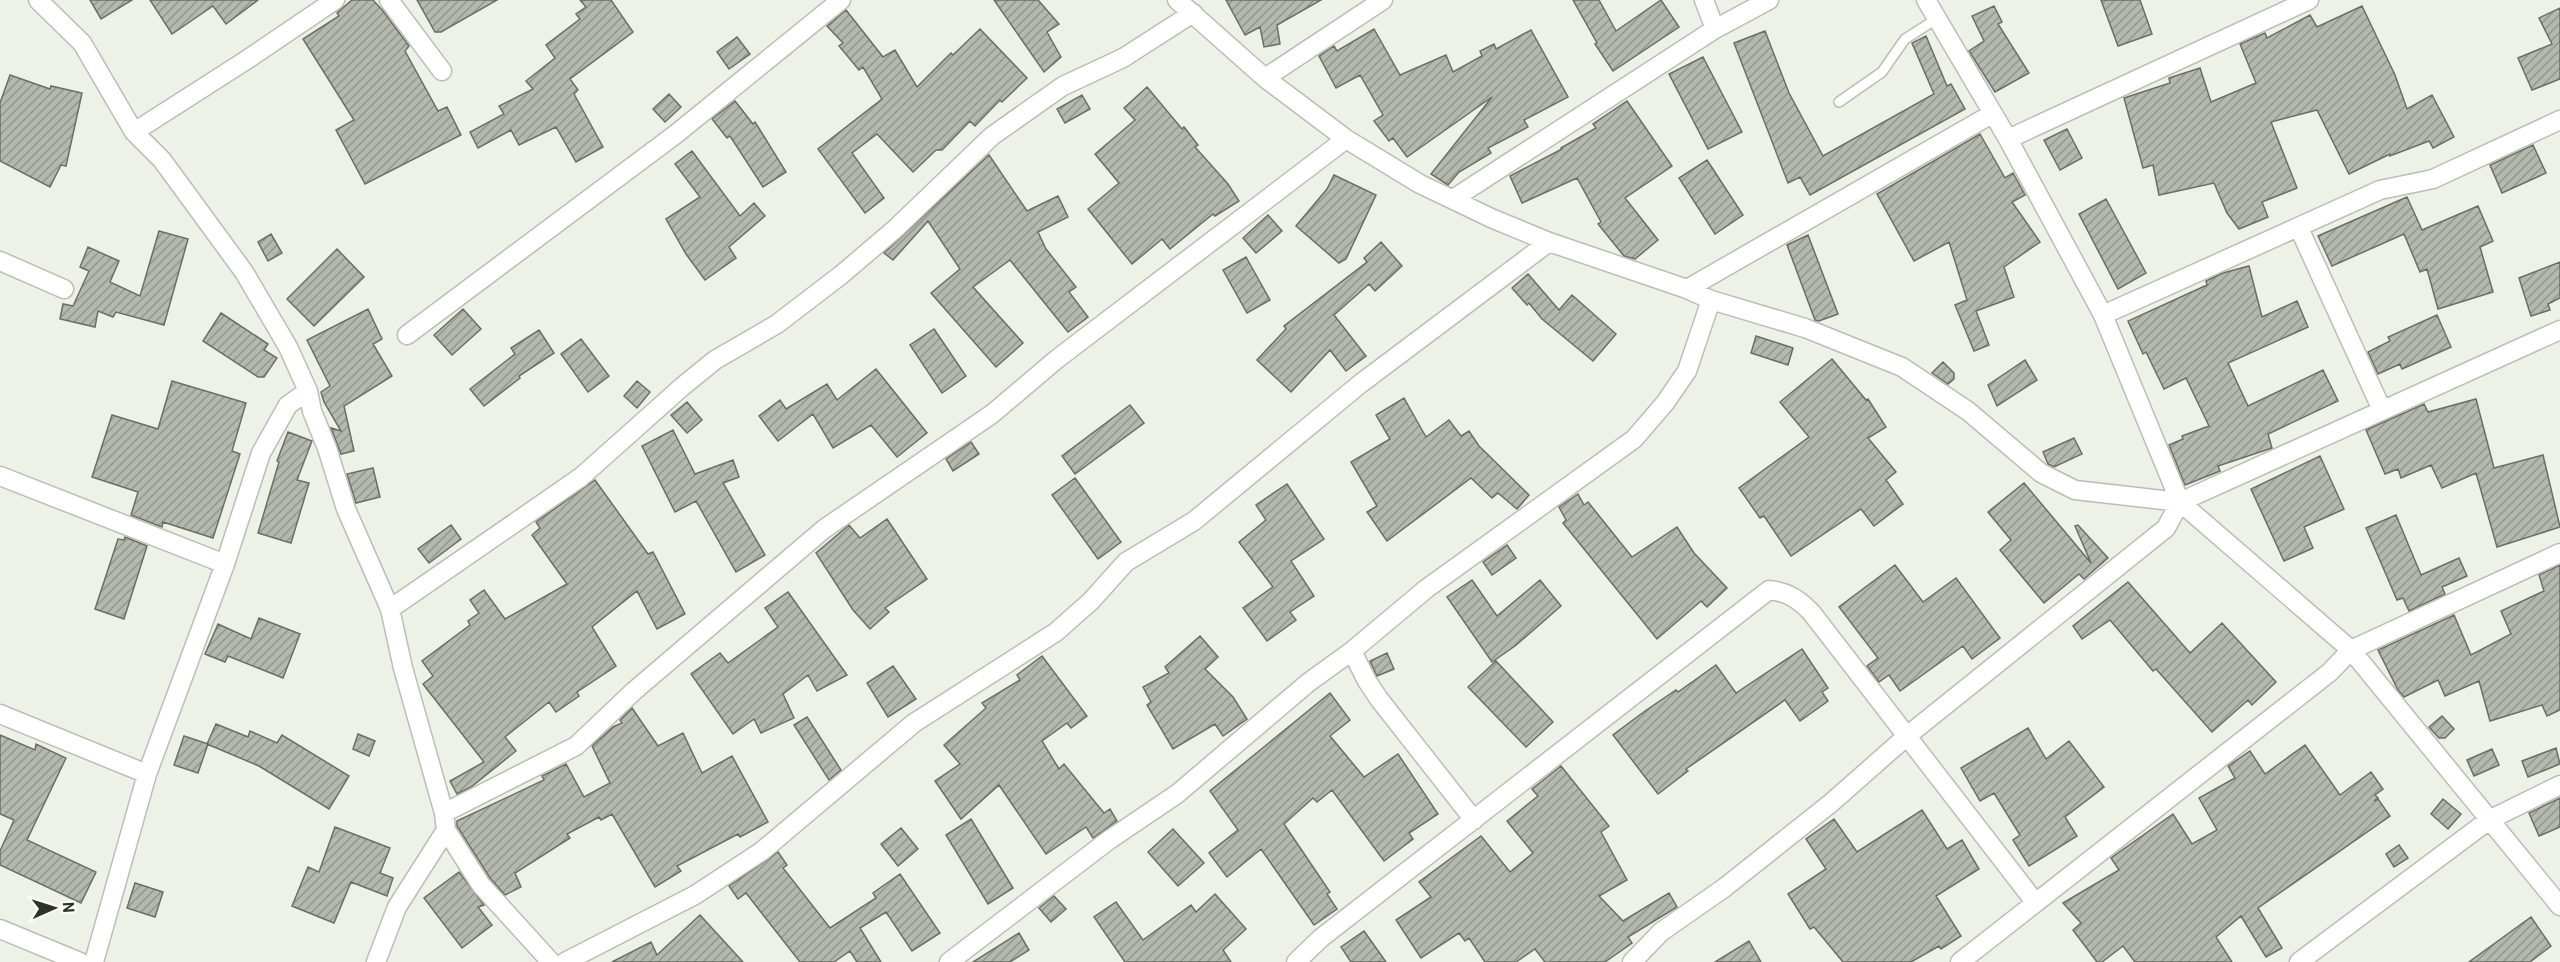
<svg xmlns="http://www.w3.org/2000/svg" width="2560" height="962" font-family="Barlow,sans-serif">
<defs>
<pattern id="building-hatch" width="6" height="6" patternUnits="userSpaceOnUse" patternTransform="scale(1.5)"><rect width="6" height="6" fill="#b5b8af"/><path d="M-1 1l2-2M0 6l6-6M5 7l2-2" fill="none" stroke="#94968f"/></pattern>
</defs>
<rect width="100%" height="100%" fill="#edf1e7"/>
<path fill="url(#building-hatch)" stroke="#6b6e65" stroke-width="1.5" d="M90,0h42l-31,19z
M150,0h108l-32,24 -13,-18 -41,28z
M352,0h21l10,11 26,35 -4,5 33,60 9,-4 14,28 -96,49 -29,-54 18,-10 -51,-81 36,-23 -2,-3z
M417,0h80l-56,32h-6z
M580,0h31l22,32 -63,47 8,11 -4,4 29,53 -27,15 -20,-35 -37,18 -8,-15 -33,18 -8,-16 34,-18 -5,-8 34,-17 -7,-8 29,-23 -9,-13 34,-26 -4,-5 10,-7z
M994,0h44l21,24 -12,8 14,25 -17,15z
M1226,0h95l-44,25 3,19 -16,3 -4,-20 -15,8z
M1573,0h26l17,31 45,-31 18,27 -66,44 -18,-27 2,-1z
M2101,0h39l12,34 -34,12z
M1994,6l8,16 -4,2 31,49 -34,19 -26,-41 15,-10 -12,-25z
M2362,6l33,69 12,34 25,-14 22,42 -21,11 -4,-7 -39,15v-2l-41,20 -32,-64 -46,12 26,66 -35,14 6,15 -29,12 -12,-16 -13,-30 -55,12 -6,-30 -10,3 -19,-70 46,-15 -1,-5 31,-10 11,34 45,-19 -16,-39 25,-11 2,5 43,-23 7,12z
M2560,8v71l-28,11 -14,-32 34,-14 -13,-26z
M846,10l37,47 12,-7 22,37 34,-34 2,2 27,-26 47,49 -25,24 -2,-2 -25,26 -5,-5 -28,29h-6l-23,22 -36,-38 -25,19 32,45 -19,15 -47,-64 64,-50 -19,-32 -4,3 -20,-24 4,-3 -16,-17z
M1374,29l26,46 46,-20 7,17 29,-16 -2,-5 14,-7 2,5 35,-19 37,67 -44,23 4,7 -40,21 3,5 -32,19 -11,13 -17,-11 61,-77 -85,60 -14,-19 -4,3 -15,-20 9,-6 -23,-40 -24,13 -17,-32 15,-10 3,5z
M1765,31l24,62 34,63 111,-62 -22,-51 14,-7 21,50 4,-2 14,25 -155,86 -10,-18 -12,6 -54,-140z
M737,37l13,17 -21,15 -12,-17z
M1703,57l39,75 -34,17 -39,-75z
M10,75l40,14 1,-3 31,7 -16,73 -5,-1 -11,22 -50,-26v-58z
M1147,87l35,42 2,-2 14,18 -3,2 33,37 11,17 -24,15 -2,-2 -43,35 -8,-10 -30,25 -44,-55 31,-26 -24,-29 40,-34 -11,-12z
M669,94l12,13 -16,15 -12,-13z
M1082,95l8,14 -25,14 -8,-14z
M735,101l18,23 2,-2 31,50 -23,15 -33,-51 -3,2 -15,-19z
M1627,101l45,65 -47,32 33,42 -23,19 -11,-3 -26,-32 3,-2 -24,-44 -55,25 -12,-27 52,-27 -1,-1 35,-20 -3,-4z
M2067,129l15,29 -22,12 -16,-30z
M1980,134l25,44 8,-5 12,22 -13,7 28,40 -36,25 10,30 -38,14 13,34 -15,6 -19,-46 12,-5 -18,-58 -35,19 -37,-67z
M2533,145l13,28 -44,20 -12,-28z
M692,151l48,65 14,-13 11,13 -36,31 7,11 -31,22 -19,-26 -20,-35 34,-22 -25,-33z
M989,155l38,56 31,-15 10,21 -30,15 8,17 30,38 -7,5 19,25 -20,15 -58,-72 -37,27 50,56 -27,24 -65,-74 29,-24 -32,-48 -35,39 -9,-7z
M1707,160l36,55 -28,19 -36,-56z
M1334,175l42,20 -30,64 -7,4 -43,-37 31,-37z
M2407,197l15,33 56,-24 15,35 -13,6 13,45 -55,17 -11,-40 -7,3 -16,-38 -72,32 -14,-30z
M2106,199l40,74 -28,16 -39,-75z
M1268,215l14,16 -26,22 -13,-15z
M159,231l29,8 -24,86 -48,-13 -3,5 -15,-6 -3,16 -35,-8 3,-15 10,2 16,-35 -9,-4 8,-20 31,14 -9,21 30,14z
M271,234l11,19 -14,8 -10,-19z
M1808,235l30,79 -19,7 -4,-1 -28,-75z
M1381,242l21,24 -27,25 -6,-7 -35,31 32,41 -20,15 -16,-21 -39,42 -34,-32 29,-31 -2,-3 83,-64 -3,-4z
M337,249l27,28 -50,49 -27,-27z
M1246,257l24,43 -23,13 -24,-43z
M2560,262v36l-12,6 2,6 -19,6 -12,-38z
M2249,266l13,51 35,-16 11,26 -80,36 20,43 75,-36 15,31 -70,33 4,14 -54,18 2,5 -35,14 -16,-40 14,-6 -1,-3 27,-10 -23,-48 -22,11 -18,-37 -3,2 -15,-33 79,-36 -1,-4 17,-8z
M1528,274l31,36 13,-15 44,39 -23,27 -51,-42 -13,-16 -2,2 -15,-17z
M368,309l14,30 -9,5 19,32 -48,30 10,45 -13,3 -10,-26 10,3 -17,-29 -3,-10 9,-6 -23,-46z
M463,309l18,20 -29,26 -18,-20z
M221,313l47,31 -4,6 13,8 -13,19h-6l-55,-36z
M2437,315l14,32 -49,22 -2,-5 -22,10 -10,-22 22,-11 -2,-4z
M934,329l32,47 -24,17 -32,-48z
M539,330l15,23 -35,23 1,2 -36,28 -14,-17 45,-35 -4,-6z
M1756,336l37,12 -5,17 -37,-12z
M581,339l28,37 -21,16 -27,-38z
M1832,359l34,41 2,-1 18,28 -18,11 28,34 -10,8 17,24 -29,22 -13,-17 -70,47 -27,-40 -4,2 -21,-30 70,-51 -29,-35z
M2025,360l12,20 -40,26 -9,-21z
M1943,362l11,11v6l-6,5 -16,-11z
M876,369l51,64 -30,24 -26,-32 -38,23 -20,-34 -35,27 -19,-25 21,-16 6,9 41,-25 10,16z
M172,381l74,22 -14,48 8,3 -27,84 -50,-16 -1,5 -31,-12 7,-23 -46,-15 20,-62 46,14z
M637,381l13,11 -13,16 -13,-12z
M1404,398l22,39 23,-17 12,16 8,-5 10,15 50,49 -12,14 -19,-16 -6,5 -21,-20 -84,63 -20,-29 10,-6 -26,-44 39,-23 -14,-24z
M2476,399l18,69 49,-13 17,72 -63,20 -21,-74 -34,15 -11,-23 -30,13 -3,-9 -13,5 -19,-44 58,-26 4,8z
M687,402l15,18 -15,13 -16,-18z
M1130,405l14,18 -69,51 -13,-18z
M673,430l22,44 38,-14 6,17 -16,6 42,72 -29,17 -40,-71 -21,11 -33,-66z
M288,432l24,9 -15,39 12,3 -18,60 -33,-10 21,-71 -2,-1z
M2074,438l8,16 -28,13 -6,-3 -5,-12z
M971,442l8,12 -26,17 -7,-12z
M2320,456l24,53 -40,18 9,21 -29,13 -33,-72z
M373,468l7,29 -24,6 -9,-29z
M1075,478l46,64 -23,17 -46,-64z
M595,480l53,74 5,-2 32,62 -28,15 -20,-38 -45,36 24,39 -39,26 2,4 -23,16 -7,-10 -44,35 11,14 -45,36 -14,7 -7,-13 34,-19 -61,-78 10,-8 -11,-15 48,-36 -2,-4 11,-8 -9,-13 14,-10 21,29 62,-35 -35,-49 8,-7 -4,-6z
M2024,483l67,80 -16,-37 3,-1 30,33 -24,21 -5,-5 -35,29 -44,-53 11,-10 -23,-28z
M1287,484l37,55 -33,22 23,35 -24,16 6,8 -29,21 -24,-33 30,-21 -34,-45 27,-22 -10,-15z
M1578,494l6,11 4,-3 44,55 45,-30 17,26 33,35 -20,19 -6,-6 -44,38 -94,-116 3,-3 -7,-13z
M2396,515l25,60 38,-17 8,18 -25,11 3,7 -36,17 -6,-13 -6,2 -31,-72z
M887,519l40,60 -42,29 4,4 -19,17 -17,-19 -37,-57 33,-28 11,13z
M451,525l10,14 -32,24 -11,-14z
M125,537l22,9 -23,73 -29,-10 23,-70 6,1z
M1507,545l9,13 -24,17 -9,-13z
M1895,565l28,37 33,-24 44,60 -28,21 -9,-13 -63,45 -11,-16 -10,7 -12,-16 11,-8 -39,-51z
M2560,565v145l-13,6 -5,-11 -52,16 -11,-40 -34,15 -7,-16 -34,17 -6,-7 -20,-40 76,-35 17,40 40,-21 -10,-23 43,-20 -5,-16z
M1472,580l25,36 43,-36 21,26 -46,40 -23,16 -45,-65z
M2128,582l62,71 32,-30 54,59 -24,23 -4,-5 -36,32 -56,-63 -3,2 -43,-51 -28,19 -9,-13z
M788,592l59,83 -30,16 -9,-16 -25,19 11,24 -33,15 -7,-14 -21,15 -42,-60 29,-21 8,10 50,-36 -13,-19z
M259,618l41,16 -17,44 -55,-22 -3,6 -20,-8 13,-30 33,15z
M1200,636l18,21 -13,12 28,28 14,22 -24,17 -8,-12 -42,25 -26,-44 4,-3 -8,-15 26,-14 -4,-6z
M1802,649l26,39 -6,4 6,9 -28,20 -15,-21 -99,69 2,2 -30,23 -45,-59 32,-24 31,-21 2,2 38,-27 20,28z
M1387,653l7,16 -17,7 -7,-15z
M1042,656l45,60 -16,12 -4,-5 -25,18 17,28 5,-5 40,49 6,-4 7,12 -24,17 -7,-11 -40,27 -47,-69 -38,34 -26,-38 25,-17 -16,-19 42,-37 -4,-5 38,-23 -3,-5z
M1496,661l57,61 -27,25 -58,-60z
M893,666l23,33 -28,18 -21,-34z
M1330,693l20,27 -20,16 34,41 34,-23 40,60 -29,19 4,6 -29,22 -52,-71 -15,12 -4,-4 -29,26 46,68 -3,2 10,15 -23,16 -53,-76 -34,28 -18,-24 29,-23 -28,-39z
M632,708l26,38 25,-13 19,40 30,-17 36,66 -28,15 -2,-3 -61,32 4,5 -26,16 -43,-73 -11,6 -2,-3 -32,17 3,4 -55,35 6,14 -16,8 -15,-17 -33,-52v-5l87,-41 -2,-4 24,-12 18,33 26,-14 -18,-37 21,-19 9,-4 -2,-3z
M2442,716l12,13 -9,9h-6l-10,-11z
M807,717l34,53 -12,10 -35,-55z
M216,724l32,13 2,-6 27,12 5,-8 67,41 -20,33 -70,-43 -52,-22z
M2028,728l18,31 23,-18 35,46 -39,30 12,19 -48,30 -16,-26 7,-5 -26,-42 -14,8 -19,-33z
M358,734l17,7 -6,15 -16,-7z
M0,735l35,15 1,-6 30,14 -39,82 69,32 -15,31 -81,-38v-14l14,-31 -14,-6z
M184,736l24,8 -10,29 -24,-8z
M2305,745l35,50 31,-23 12,17 -8,6 3,3 -4,3 4,-2 12,17 -132,92 24,40 -16,9 -25,-41 -25,21 16,25h-97l-12,-16 -21,16h-5l-24,-32 8,-7 -18,-20 56,-33 -8,-12 62,-44 19,30 25,-14 -18,-32 36,-20 -7,-12 22,-15 15,23z
M2556,748l4,16 -32,13 -6,-16z
M2492,749l7,16 -25,11 -7,-16z
M1561,766l48,60 -8,6 26,48 -28,16 24,25 46,-28 8,14 -49,30 4,6 -27,19h-60l-10,-13 -19,13h-31l-16,-24 -4,3 -6,-8 -38,25 -25,-38 35,-23 -12,-15 62,-46 29,36 23,-19 -26,-32 31,-25 -6,-7z
M2560,798v29l-21,9 -10,-23z
M2443,799l18,15 -13,15 -17,-15z
M1922,810l25,39 15,-9 17,29 -43,27 25,40 -20,13 -2,-3 -28,16h-68l-29,-35 -4,2 -22,-35 38,-25 -20,-30 28,-20 23,33z
M971,819l42,69 -25,16 -42,-69z
M335,827l55,21 -10,25 13,5 -6,18 -36,-14 -17,41 -42,-17 16,-39 11,5z
M901,828l17,21 -20,17 -17,-22z
M1173,829l31,34 -26,23 -30,-34z
M2399,845l9,13 -14,9 -8,-13z
M778,852l9,13 -4,3 47,60 46,-30 -3,-5 27,-19 40,59 -28,18 -26,-39 -26,16 21,34h-24l-7,-11 -16,11h-34l-54,-69 -8,6 -9,-13z
M459,872l25,33 -6,2 14,18 -30,23 -38,-50z
M135,883l28,9 -8,25 -28,-9z
M1215,894l31,35 -23,21 8,12h-106l-31,-45 22,-15 27,38 48,-35 5,7z
M1054,896l12,13 -15,13 -12,-14z
M700,915l43,47h-131l39,-20 6,13z
M2531,917l20,29 -21,16h-61z
M1364,931l22,31h-35l-10,-15z
M1019,933l10,17 -19,12h-37z
M1749,941l12,21h-46z"/>
<g fill="none" stroke-linecap="round" stroke-linejoin="round">
<g stroke="#babeb4" stroke-width="12">
<path id="lane" d="M1839,102l43,-30 23,-33 33,-21"/>
</g>
<g stroke="#babeb4" stroke-width="21">
<path id="street" d="M38,0l44,43 52,89
M335,0l-87,59 -114,73 28,28 82,112 44,75 20,44 4,20 15,37 19,61 44,100 13,59 41,145 2,17 35,55 70,77
M389,0l53,71
M1177,0l88,78 81,61 74,45 71,34 58,24 138,47 24,11 94,28 97,39 66,44 73,62 34,17 105,12 380,-172
M1704,0l11,29
M1926,0l82,139 95,176 77,187 171,148 209,256
M1265,78l118,-78
M2008,139l301,-139
M1453,199l262,-170 54,-29
M2299,228l83,182
M0,261l64,28
M1687,289l305,-175
M2103,315l277,-125 53,-11 127,-59
M407,335l269,-201 165,-134
M0,476l225,88
M390,609l191,-132 102,-91 32,-26 62,-36 64,-49 54,-46 97,-93 71,-50 60,-28 70,-45
M1352,651l15,30 12,18 95,121
M0,714l147,60
M444,813l132,-67 58,-55 190,-162 168,-115 65,-55 289,-220
M0,929l80,33
M94,962l53,-188 78,-210 36,-111 27,-48 20,-14
M376,962l21,-55 49,-77
M565,962l130,-67 67,-44 152,-128 142,-91 35,-31 35,-39 68,-41 166,-137 189,-142
M949,962l160,-122 68,-46 132,-112 43,-31 74,-62 208,-150 31,-36 22,-32 24,-71
M1296,962l25,-24 448,-348c19,2 29,9 42,22l224,290
M1632,962l29,-30 63,-44 107,-85 76,-67 259,-208 14,-26
M1960,962l370,-290 21,-22 209,-97
M2299,962l190,-142 71,-35"/>
</g>
<use href="#lane" stroke="#fff" stroke-width="9"/>
<use href="#street" stroke="#fff" stroke-width="18"/>
</g>
<g transform="translate(54 908) rotate(87)" stroke="#fafef4" stroke-width="4.5" paint-order="stroke">
<path d="M0-4.5L10 22L0 15L-10 22Z" fill="#2f312d"/>
<text y="-9" font-size="16" font-weight="bold" text-anchor="middle" fill="#2f312d">N</text>
</g>
</svg>
